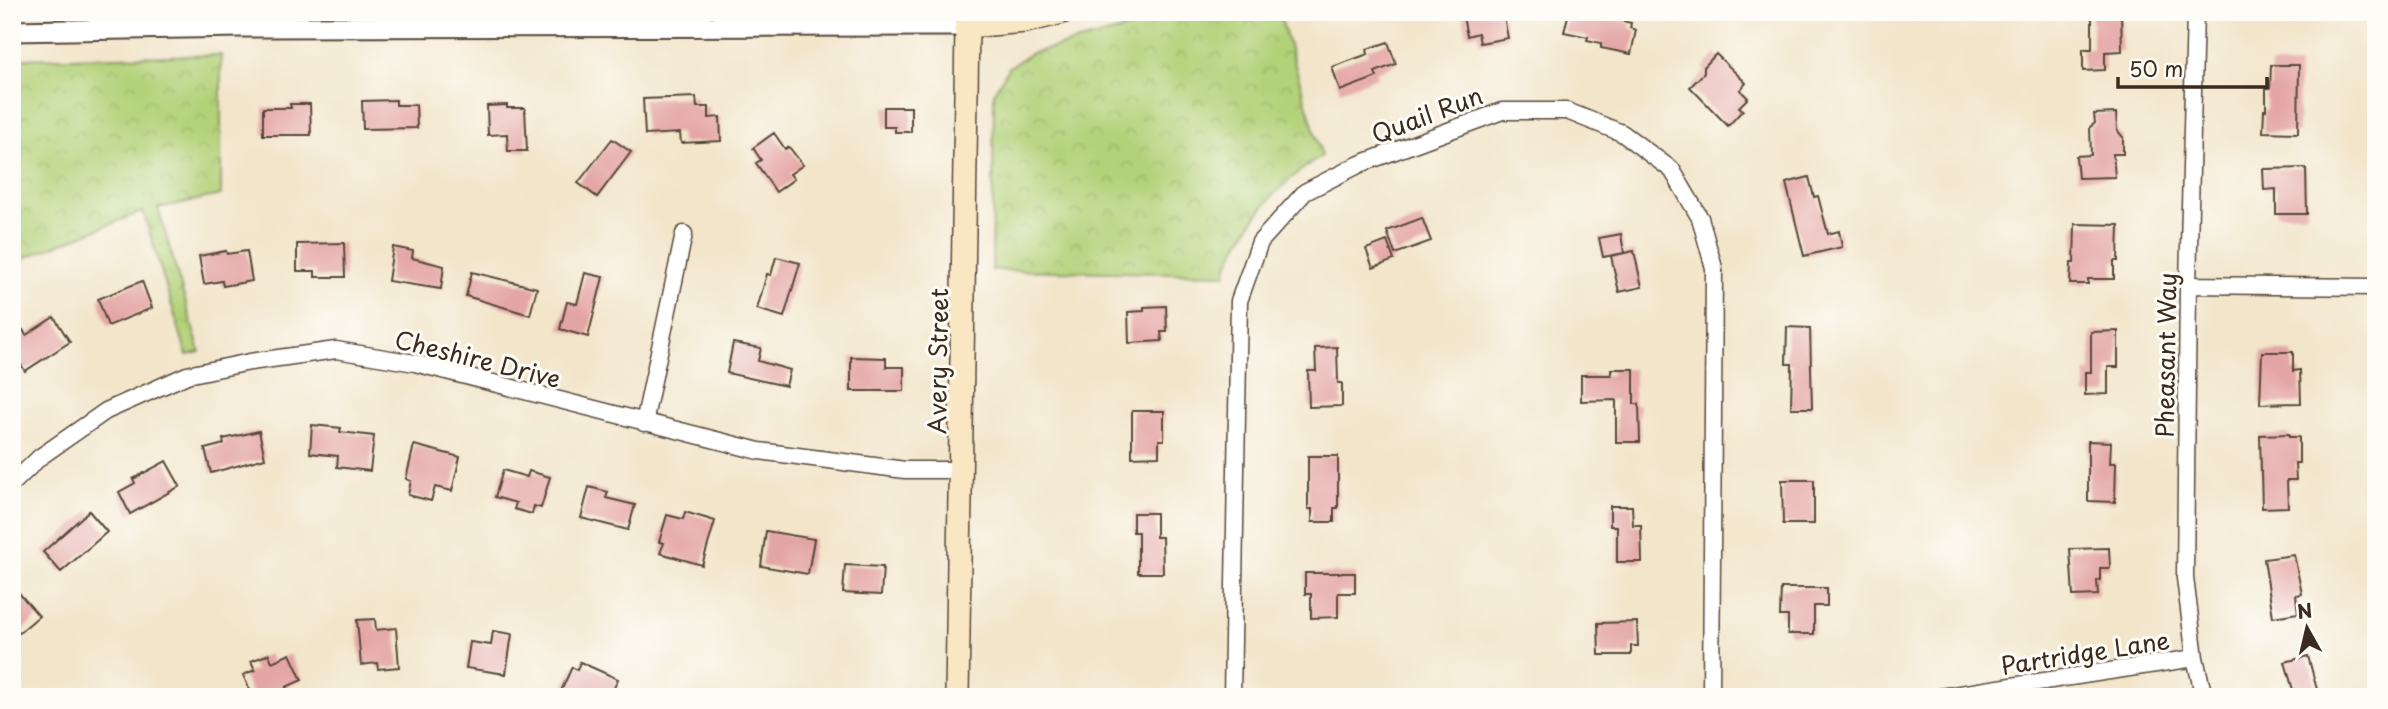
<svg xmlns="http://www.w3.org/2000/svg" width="2388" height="709" font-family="'Playpen Sans',sans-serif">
<defs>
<pattern id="park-crowns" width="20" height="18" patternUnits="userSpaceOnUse" patternTransform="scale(1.75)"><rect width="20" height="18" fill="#b2d178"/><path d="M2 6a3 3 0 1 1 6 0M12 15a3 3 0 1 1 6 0" fill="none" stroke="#9ab467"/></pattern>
</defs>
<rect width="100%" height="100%" fill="#fdfcf7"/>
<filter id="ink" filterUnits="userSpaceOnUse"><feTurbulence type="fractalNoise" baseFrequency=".0143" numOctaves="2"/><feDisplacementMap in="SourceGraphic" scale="14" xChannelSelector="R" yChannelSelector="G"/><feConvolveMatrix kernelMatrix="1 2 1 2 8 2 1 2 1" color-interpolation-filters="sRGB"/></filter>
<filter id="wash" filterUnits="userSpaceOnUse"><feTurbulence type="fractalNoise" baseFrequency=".00686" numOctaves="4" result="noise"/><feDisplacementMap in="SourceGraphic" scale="28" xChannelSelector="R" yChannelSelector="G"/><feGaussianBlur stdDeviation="1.57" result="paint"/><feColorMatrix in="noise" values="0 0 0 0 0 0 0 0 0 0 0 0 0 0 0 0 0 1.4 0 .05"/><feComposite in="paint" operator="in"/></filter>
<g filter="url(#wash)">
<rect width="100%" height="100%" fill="#f2e5ca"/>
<path fill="url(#park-crowns)" stroke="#767e4b" stroke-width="2" d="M1178,12h101l43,144c-48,30 -70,60 -95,110l-1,8 -234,-4 2,-178 15,-25 23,-14 86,-22z
M221,55v140l-63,13 42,144 -13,3 -44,-144 -131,52v-204z"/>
<g id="blocks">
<path fill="#e4a6a5" d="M1462,12h37l1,6 4,-1 4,21 -28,5 -2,-10 -11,3z
M1569,12h18l44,11 -1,5 6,2 -5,24 -30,-6v-5l-14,-3 1,-3 -24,-5z
M2092,12h29l1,39 -17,1v18l-22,1v-22h9z
M1388,42l8,22 -21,8 2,5 -37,14 -8,-24 36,-13 -1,-5z
M1716,54l30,29 -6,7 8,8 -9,9 4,3 -15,16 -38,-39 14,-14v-6z
M2271,65h28l-1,68 -35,-1 1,-22h2v-22h4z
M696,97l1,10h12v11l11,-1 1,24 -40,2 -1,-10 -35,2 -2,-36z
M396,100v5h20l1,23 -54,1 -1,-28z
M290,104h20l1,31h-48v-27h28z
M507,105v3h18l2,43h-19l-1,-17 -19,1 -1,-29z
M884,107h27v25h-16v-5h-11z
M2116,113l1,17 6,7v17h-10l2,23 -37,1 -2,-22 15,-1 -1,-28 5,-4 -1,-9z
M774,133l11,16 4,-2 14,18 -13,9 4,5 -18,13 -20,-29 5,-3 -8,-12z
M612,139l19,13 -34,45 -19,-14z
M2306,168l1,46h-31v-25l-12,1 -1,-21z
M1809,177l5,20 4,-1 10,38 11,-3 3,16 -38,9 -18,-73z
M1422,218l9,23 -36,13 -8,-23z
M2075,224l44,1 -1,36h-4v18h-26v5h-18l1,-21h3z
M1621,234l3,19 -21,4 -4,-19z
M1387,241l7,19 -21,8 -7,-19z
M344,243l1,34h-30v-6h-18v-27z
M393,247l20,4 -1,7 32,8 -3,23 -53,-8z
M226,251l1,3 20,-3 5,30 -29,5 -1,-5 -18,3 -5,-28z
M1634,251l8,36 -23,5 -8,-36z
M776,257l24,6 -16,54 -27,-8 10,-35 4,1z
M472,272l65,16 -7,27 -64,-19z
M585,273l18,4 -15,60 -28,-8 7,-27 10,2z
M142,281l10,27 -44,18 -10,-27z
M1166,306l1,26h-6l1,9 -33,2 -1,-31 16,-1v-4z
M54,317l16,25 -45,29 -13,-20v-14l11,-7 3,5z
M1787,327l23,1 2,80h-21l1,-44h-6z
M2118,331v36h-10v27l-23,1v-23h6v-40z
M733,343l28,5 -3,13 32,9 -4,16 -59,-13z
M1337,347l1,36h4v23l-33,1 -1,-36h8l-1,-23z
M2262,352h31v19l7,-1 1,33 -41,1z
M851,357l35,1v9h18v24h-53z
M1611,369h23v35h5l1,38h-24v-42l-35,1v-26h30z
M1132,411h32v29h-5v16l-27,1z
M312,425l29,3 -1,4 34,4 -4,35 -33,-4 1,-11 -28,-3z
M259,431l6,27 -54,15 -6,-24 19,-5 -1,-5z
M2289,434v3h10v26h-4l1,17h-9l1,27 -26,1 -2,-73z
M2088,441l23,1 -1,21h6l-1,39 -27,-1z
M414,445l46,12 -8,34 -17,-4 -4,14 -23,-6 3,-14 -5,-2z
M1308,456h30v52h-4v14h-22v-13h-4z
M166,461l14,25 -50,28 -11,-22 16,-9 -2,-4z
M503,470l24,7 2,-6 21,6 -9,31 -7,-2 -2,8 -18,-5 2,-6 -21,-6z
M1782,480h32v44h-31z
M589,487l19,5 -2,6 29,7 -7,25 -47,-12z
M1610,506h22l1,19h8l1,37h-25v-36h-7z
M89,511l18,21 -46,40 -18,-20z
M685,512l30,9 -13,44 -42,-12 4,-10 -5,-1 8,-27 16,4z
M1133,513h23v24h6l1,36h-25v-41h-5z
M766,531l48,8 -6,35 -47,-8z
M2109,548l1,20h-10v12h-3l1,15 -25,1 -3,-47z
M2294,555l8,39 -6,1 2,18 -25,4 -9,-58z
M845,565l38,2 -2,28 -38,-2z
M1305,573h50v20h-17v24l-27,1v-24h-6z
M12,585l27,31 -27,23z
M1781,588h46v18h-13v28h-26v-18h-8z
M375,619l1,11 20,-2 3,39 -21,2 -1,-6 -16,2 -4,-45z
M1637,622l1,24h-7v9h-32l-1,-32z
M493,631l19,3 -6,40 -40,-6 4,-26 21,3z
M269,654l3,8 18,-8 12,26 -16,7 2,6 -9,4h-26l-10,-22 12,-5 -4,-9z
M2308,656l11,41h-24l-10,-35z
M580,662l38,17 -8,18h-35l-14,-6 11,-24 5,3z"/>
</g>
</g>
<g filter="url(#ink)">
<use href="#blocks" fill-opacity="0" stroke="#564638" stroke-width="2"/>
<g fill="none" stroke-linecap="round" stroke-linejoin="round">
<g stroke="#564638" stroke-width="19">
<path id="minor" d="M241,12l1,15
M2195,12l-7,273 -3,293 10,80 9,39
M2188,285l188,2
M644,423l40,-189
M12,484l28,-27 66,-46 81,-36 63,-13 86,-12 79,13 344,88 146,19h57
M1232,697l7,-396 21,-59 45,-50 55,-28 142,-53h65l55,22 50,37 28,48 14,50 -3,429
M1940,697l255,-39"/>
</g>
<g stroke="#564638" stroke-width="23">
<path id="tertiary" d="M12,31l230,-4 725,-1"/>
</g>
<g stroke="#564638" stroke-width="26">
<path id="secondary" d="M957,697l10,-671 59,-5 36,-9"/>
</g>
<use href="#minor" stroke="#fff" stroke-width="16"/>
<use href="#tertiary" stroke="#fff" stroke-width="19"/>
<use href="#secondary" stroke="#f9e7c3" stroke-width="23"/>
</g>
</g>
<g text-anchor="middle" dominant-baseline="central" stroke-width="6" stroke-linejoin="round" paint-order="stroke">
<g font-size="24" fill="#3b2a1e" stroke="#fdfcf7">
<text transform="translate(1427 114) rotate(-21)">Quail Run</text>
<text transform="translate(2165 355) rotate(-89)">Pheasant Way</text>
<text transform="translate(478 358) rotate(14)">Cheshire Drive</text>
<text transform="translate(937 361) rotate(-89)">Avery Street</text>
<text transform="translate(2085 652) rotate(-9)">Partridge Lane</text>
</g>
</g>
<rect width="2388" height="709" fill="none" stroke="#fdfcf7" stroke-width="42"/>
<g transform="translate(2307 628) rotate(352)" stroke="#fdfcf7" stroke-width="5" paint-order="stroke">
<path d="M0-5L12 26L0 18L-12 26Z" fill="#3b2a1e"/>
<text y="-10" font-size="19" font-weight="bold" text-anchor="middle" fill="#3b2a1e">N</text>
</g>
<path d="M2118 77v10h149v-10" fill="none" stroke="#3b2a1e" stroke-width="3.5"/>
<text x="2129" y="77" font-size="21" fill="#3b2a1e" stroke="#fdfcf7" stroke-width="5" paint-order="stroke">50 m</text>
</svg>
